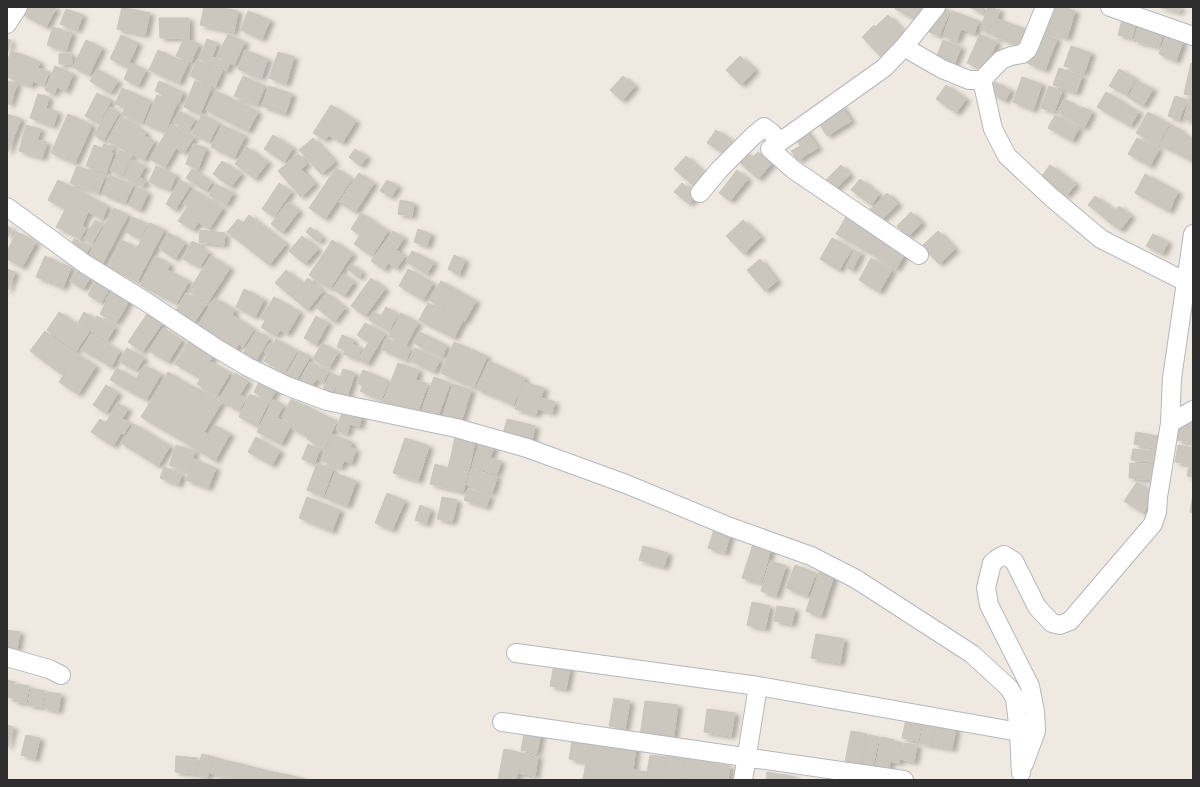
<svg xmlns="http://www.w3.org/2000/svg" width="1200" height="787" font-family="Overpass,sans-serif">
<defs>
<filter id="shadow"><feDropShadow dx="4.5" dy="2.5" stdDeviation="2" flood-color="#0004"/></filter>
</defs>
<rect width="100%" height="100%" fill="#efe9e1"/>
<path fill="#cbc7bf" stroke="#cbc5ba" filter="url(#shadow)" d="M25,7h30l1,1 -10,19 -24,-13z
M122,7l28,6 -5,22 -28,-6z
M204,7h15l19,4 -4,21 -34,-7z
M896,7h30l-7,14 -24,-12z
M941,7l9,4 -11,25 -12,-5z
M969,7h16l-3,6z
M988,7l12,3 -8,23 -12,-4z
M1046,7h17l12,4 -8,27 -28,-9z
M1158,7h23l-2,5z
M66,9l17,6 -6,15 -17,-6z
M248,11l22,9 -8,19 -21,-9z
M952,11l27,10 -5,13 -13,-5 -4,12 -14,-5z
M888,15l18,19 -12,12 -18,-20z
M1123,16l14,3 -5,19 -14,-3z
M159,18h30v20h-29z
M998,19l30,11 -6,16 -29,-10z
M1139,22l25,7 -5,18 -25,-6z
M874,25l20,21 -12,12 -20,-21z
M53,27l19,6 -6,18 -19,-6z
M1038,32l19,7 -12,31 -18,-7z
M228,34l17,8 -11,23 -17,-8z
M980,34l17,8 -13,28 -17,-7z
M121,35l17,8 -11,24 -17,-8z
M1166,35l17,6 -7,20 -17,-7z
M184,38l15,6 -8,18 -15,-6z
M7,39l4,1 -4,15z
M207,39l10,4 -5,14 17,7 -2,7 -28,-12z
M86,40l16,8 -13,27 -16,-8z
M943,40l18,7 -7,18 -18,-7z
M1071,46l20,7 -7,20 -20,-7z
M158,50l15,7 -8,20 -16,-7z
M245,50l23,9 -7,19 -23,-9z
M11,51l15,5 -9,25 -10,-4v-15z
M278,52l16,5 -8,27 -17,-6z
M71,53l1,11h-13v-10z
M26,56l14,6 -2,6 11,4 -5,13 -11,-4 -2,5 -14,-5z
M740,56l15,14 -14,15 -15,-15z
M173,57l15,6 -9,20 -14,-6z
M197,60l25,11 -7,16 -25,-11z
M131,63l15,7 -8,16 -14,-7z
M1191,63h2v33l-9,-2z
M55,66l18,8 -7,17 -9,-4 -3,7 -9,-4z
M1059,68l23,8 -6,17 -23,-8z
M97,69l21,12 -8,12 -20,-12z
M1119,69l17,10 -10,16 -17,-9z
M243,76l22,10 -8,19 -23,-9z
M623,76l12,10 -13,15 -12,-11z
M1022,77l20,7 -9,26 -20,-8z
M7,81l10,3 -7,21 -3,-2z
M159,81l24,11 -4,10 -24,-11z
M195,81l16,7 -11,26 -16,-7z
M1137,81l16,8 -10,17 -15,-9z
M995,82l16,8 -6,11 -16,-9z
M946,85l20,14 -10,14 -20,-14z
M269,86l23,8 -7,20 -23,-8z
M1049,86l13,5 -8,21 -13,-4z
M122,88l29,13 -9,22 -20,-9 3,-6 -10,-4z
M216,91l23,11 -10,20 -23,-12z
M1106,92l17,10 -9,15 -17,-10z
M97,93l14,7 -12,23 -14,-7z
M38,94l11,3 -3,11 12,4 -5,14 -23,-8z
M157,95l20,8 -12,29 -20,-8z
M1175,96l12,4 -8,20 -11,-4z
M1189,98l4,1v22l-9,-2z
M1064,99l17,9 -7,13 -17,-9z
M239,102l19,10 -10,19 -19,-9z
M1123,103l16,9 -9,14 -15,-9z
M331,105l25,16 -14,22 -13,-8 -4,5 -12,-7z
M841,105l10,16 -24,15 -10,-16z
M110,107l9,6 -16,28 -9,-6z
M1083,107l9,5 -8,16 -10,-6z
M179,111l16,8 -6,11 -16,-8z
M1148,112l21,12 -11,21 -22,-12z
M7,114l14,5 -13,33h-1z
M68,114l24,11 -9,20 -24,-11z
M202,114l17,9 -10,19 -17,-9z
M1055,115l24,13 -7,13 -24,-13z
M120,117l16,8 -13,24 -16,-8z
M171,124l23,13 -10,16 -8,-5 -11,19 -15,-8z
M26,125l15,4 -4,11 10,2 -5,16 -23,-7z
M222,125l13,6 -11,22 -13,-6z
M1171,125l10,5 -11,20 -10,-5z
M135,126l11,6 -12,23 -11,-6z
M805,129l13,19 -12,7 -12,-19z
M716,130l20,13 -8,13 -21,-13z
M235,131l10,5 -11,22 -10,-5z
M1180,132l13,7v15l-3,6 -19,-10z
M59,134l24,11 -8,18 -24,-10z
M273,135l20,13 -9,14 -20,-13z
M144,136l10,5 -10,19 -10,-5z
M313,138l22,24 -14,12 -22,-24z
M1137,138l22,11 -9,17 -22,-12z
M104,144l9,3 -2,5 2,1 -7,20 -20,-7 8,-21 8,3z
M193,144l13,4 -8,21 -12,-5z
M800,146l6,9 -8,6 -7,-10z
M247,147l21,15 -13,17 -20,-15z
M355,149l12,8 -7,9 -11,-9z
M120,150l12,6 -10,20 -12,-6z
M745,152l7,6 6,-6 14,11 -14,16 -21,-19z
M298,154l9,10 -6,5 14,15 -14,13 -23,-26z
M686,156l21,20 -11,12 -22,-19z
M132,160l13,6 -9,17 -12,-6z
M222,161l19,13 -10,13 -18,-13z
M841,165l9,10 -16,15 -9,-9z
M1050,165l26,19 -10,12 -25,-19z
M77,166l28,10 -7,17 -28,-10z
M156,166l20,9 -6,15 -21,-8z
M336,168l16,11 -27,40 -16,-11z
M192,169l20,13 -6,9 -20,-13z
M737,170l11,9 -18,22 -11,-8z
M359,173l15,10 -19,29 -16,-10z
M1145,174l33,18 -9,19 -34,-18z
M109,175l24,10 -8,18 -23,-9z
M139,177l7,4 -3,5 -7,-3z
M860,179l19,15 -8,11 -20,-15z
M58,180l18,9 -11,20 -17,-9z
M180,180l10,6 -15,24 -9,-6z
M387,180l11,6 -7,11 -11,-6z
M279,183l12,9 -17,25 -12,-8z
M682,183l14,12 -7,9 -15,-12z
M215,184l18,9 -7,12 -17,-10z
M137,187l11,6 -8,17 -12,-5z
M76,189l32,17 -6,13 -33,-17z
M193,189l19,12 -19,29 -15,-9 10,-15 -5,-2z
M887,193l11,11 -18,17 -10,-11z
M1095,196l19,14 -7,10 -19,-15z
M400,200l14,3 -2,13 -14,-2z
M212,201l11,7 -14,21 -11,-7z
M69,202l19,10 -6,14 4,2 -6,11 -24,-12z
M288,202l11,9 -17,22 -11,-9z
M1119,206l12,10 -11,14 -13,-9z
M114,208l14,7 -26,50 -14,-8z
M911,212l11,11 -14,14 -11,-11z
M361,213l27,18 -16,25 -18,-12 6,-9 -9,-6z
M249,215l13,10 -17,21 -18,-14 11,-13 5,4z
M847,215l18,10 -11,19 -18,-10z
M133,217l14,7 -7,15 -14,-7z
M95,220l8,4 -11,19 -8,-4z
M743,220l18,17 -17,17 -18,-18z
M150,223l14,7 -27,52 -29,-15 14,-27 15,8z
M262,225l24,19 -17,21 -24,-19z
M865,225l21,13 -11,18 -21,-12z
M7,226l5,3 -5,9z
M310,227l13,11 -5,4 -12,-10z
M418,229l13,5 -4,12 -13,-4z
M200,230l25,3 -1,12 -25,-3z
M393,231l11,7 -8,12 9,6 -9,13 -8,-6 -4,7 -13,-9z
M938,231l17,18 -16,15 -17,-18z
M17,232l19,10 -14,25 -15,-8v-8z
M169,233l16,10 -10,16 -16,-11z
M1153,234l15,8 -6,12 -16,-8z
M302,236l16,13 -13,15 -16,-13z
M832,238l20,11 -13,21 -19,-11z
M886,238l21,12 -11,19 -21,-13z
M74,239l16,7 -6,12 -16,-7z
M332,240l21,14 -7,9 -20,-13z
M192,241l8,4 -1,2 10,5 -9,15 -17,-8z
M326,250l20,13 -16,26 -21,-14z
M854,250l7,3 -9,17 -6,-3z
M412,251l22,11 -7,12 -21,-12z
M454,255l11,5 -6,15 -11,-6z
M45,256l15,7 -8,20 -16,-6z
M155,256l15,8 -15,29 -15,-8z
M211,256l19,12 -11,17 -19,-12z
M871,258l21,12 -13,22 -20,-12z
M760,259l17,22 -12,10 -18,-21z
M60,263l11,4 -8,21 -11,-5z
M351,264l11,8 -3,6 -12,-9z
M7,269l8,3 -8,20z
M408,269l25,14 -10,17 -24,-14z
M167,270l22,11 -13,23 -21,-11z
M286,270l17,14 -11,13 -17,-14z
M77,271l13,7 -7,11 -13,-8z
M200,273l19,12 -11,17 -19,-11z
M343,274l11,8 -10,14 -11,-7z
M308,278l15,13 -16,19 -15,-13z
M371,278l14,11 -11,15 -14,-11z
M96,280l14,8 -9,15 -13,-8z
M441,281l35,20 -11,20 -36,-21z
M115,284l17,10 -8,16 -18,-10z
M244,289l20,10 -9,18 -19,-10z
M186,293l20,11 -12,19 -19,-11z
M327,293l18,15 -11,14 -18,-15z
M360,293l14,11 -9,12 -14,-10z
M274,297l26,15 -13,22 -7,-4 -4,6 -15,-9 4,-6 -4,-3z
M215,298l20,12 -19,31 -20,-12z
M107,300l17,10 -8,13 -16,-9z
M428,303l35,17 -9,18 -35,-18z
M386,307l12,7 -9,17 -20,-11 4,-8 8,4z
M149,311l15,10 -22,31 -14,-10z
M59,312l30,20 -13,19 -29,-21z
M84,312l11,7 -6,11 -11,-7z
M401,313l17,10 -12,22 -17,-9z
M232,315l22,14 -11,18 -4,-3 -5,8 -18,-11z
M97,316l18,11 -8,13 -18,-10z
M316,316l12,7 -12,22 -12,-7z
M365,323l20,11 -8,13 -20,-12z
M163,328l19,12 -14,22 -19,-11z
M45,331l31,23 -15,20 -31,-23z
M256,331l13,7 -16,28 -13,-7z
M420,332l27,14 -5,11 -28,-14z
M91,334l11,7 -9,15 -12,-6z
M342,335l12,5 -2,4 9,4 -4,11 -14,-5 2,-4 -8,-3z
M386,338l25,11 -5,11 -25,-11z
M276,339l21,12 -13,22 -20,-12 4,-7 -4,-2 5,-8 4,1z
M102,341l18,10 -9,16 -18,-11z
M189,341l24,15 -14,22 -24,-14z
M369,342l8,5 -10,17 -9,-5z
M454,342l33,14 -13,31 -33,-14z
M322,343l16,9 -9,16 -16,-9z
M127,348l17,10 -8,13 -17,-10z
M415,348l25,12 -6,12 -25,-12z
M300,351l10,6 -14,23 -10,-5z
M76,354l20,12 -18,28 -19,-12z
M489,361l17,8 -12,27 -18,-7z
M211,362l19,11 -14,23 -19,-12z
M310,362l18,10 -5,11 -7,-4 -5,9 -12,-6z
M398,363l21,7 -14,40 -22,-8z
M144,365l17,9 -15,26 -36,-20 7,-12 19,11z
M343,369l12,4 -9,27 -12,-4z
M506,369l19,9 -12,27 -19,-9z
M363,370l26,11 -8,19 -21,-9 3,-5 -6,-3z
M168,372l16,10 -15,27 2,1 -11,18 -19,-11z
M235,373l13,8 -8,14 6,3 -7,13 -20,-11z
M331,373l9,4 -11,22 -9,-4z
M434,377l16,6 -12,33 -16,-6z
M415,380l13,4 -10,27 -12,-4z
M184,382l19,10 -17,28 3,2 -10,17 -19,-11 11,-18 -2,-1z
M259,382l17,8 -6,11 -16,-9z
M523,382l21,6 -3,10 14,4 -3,11 -14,-4 -2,6 -21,-6z
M453,384l18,6 -10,32 -18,-5z
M106,385l12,8 -12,20 -13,-8z
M203,392l18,11 -17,29 4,2 -10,16 -19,-11 10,-17 -3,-2z
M250,394l18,9 -11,23 -18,-9z
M291,399l12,6 -9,18 -12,-6z
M273,400l11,5 -7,13 14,7 -10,19 -24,-12z
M117,403l11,6 -6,10 8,4 -6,11 -18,-11z
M305,405l15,8 -12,24 -16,-8z
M343,410l19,6 -3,11 -9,-3 -3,10 -11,-4z
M320,413l17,8 -13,27 -17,-9z
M100,419l21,14 -8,13 -22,-14z
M507,419l28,7 -3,15 -29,-7z
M1180,421l13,2v20l-16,-3z
M134,424l23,14 -12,20 -24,-15z
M214,425l16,9 -15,27 -16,-10z
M1136,432l27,5 -3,12 -26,-5z
M332,434l20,8 -2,5 6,3 -5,13 -7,-2 -3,7 -19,-7z
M455,436l20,5 -3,15 -20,-5z
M256,437l24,14 -8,14 -24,-13z
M157,438l13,8 -12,20 -13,-8z
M405,438l24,8 -11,35 -25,-8z
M480,442l14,5 -4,11 11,3 -4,13 -25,-7z
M308,444l12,5 -6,15 -12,-5z
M176,445l19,6 -3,10 -19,-6z
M1178,445l15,3v17l-18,-3z
M1133,449l22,2 -1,11 -23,-2z
M452,451l20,5 -9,36 -33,-8 5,-20 13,4z
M173,455l19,6 -3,11 -20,-7z
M194,459l22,9 -8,20 -22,-8z
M317,463l16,6 -10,27 -16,-6z
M1130,463l26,2 -1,15 -26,-2z
M1189,465l4,1v11l-6,-1z
M164,467l18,7 -4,11 -18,-7z
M471,469l26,8 -5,16 -25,-8z
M335,473l21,8 -9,25 -22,-8z
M1137,482l18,12 -12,19 -19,-12z
M468,489l22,7 -4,11 -22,-7z
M387,493l18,8 -13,29 -17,-7z
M1193,494v19l-3,-1z
M307,497l33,13 -8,21 -33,-13z
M442,497l15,3 -2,11 -15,-3z
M420,505l11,5 -5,14 -11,-4z
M440,508l15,3 -3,11 -15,-3z
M715,526l16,5 -6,22 -17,-5z
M754,541l18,5 -11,37 -19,-5z
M643,546l25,7 -4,14 -25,-7z
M770,561l16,5 -10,30 -15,-5z
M795,565l21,8 -9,23 -21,-8z
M821,567l14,5 -14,44 -15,-5z
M752,602l18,4 -5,23 -18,-4z
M777,606l18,3 -3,15 -18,-3z
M7,630l13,2 -3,17 -10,-2z
M816,634l28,5 -4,24 -29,-5z
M554,664l16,3 -4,22 -16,-3z
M7,680l8,2 -3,16 -5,-1z
M16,684l13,2 -3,17 -13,-2z
M31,688l14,3 -3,16 -14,-2z
M47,692l14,2 -3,17 -14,-3z
M614,698l16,3 -5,28 -16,-3z
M645,701l33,4 -5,36 -33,-5z
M707,709l28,4 -4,23 -27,-4z
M906,719l16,3 -4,19 -16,-3z
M924,722l11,2 -4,21 -11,-2z
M936,724l20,4 -4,21 -20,-4z
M7,725l6,2 -5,20h-1z
M525,729l16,3 -4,21 -16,-3z
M851,731l16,3 -6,31 -16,-3z
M26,735l14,3 -5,21 -14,-4z
M573,735l16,3 -3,24 -17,-3z
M869,735l10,2 -6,28 -10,-2z
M881,737l13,3 -5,28 -13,-3z
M894,741l9,2 -4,20 -9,-2z
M619,743l17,3 -3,24 -18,-3z
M905,743l12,2 -3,17 -13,-3z
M589,744l15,3 -3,18 -15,-3z
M604,747l14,2 -3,18 -14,-2z
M504,749l18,4 -6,27h-18z
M669,749l17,3 -5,26 -17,-3z
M522,753l16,3 -3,20 -17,-3z
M202,754l12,3 -7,21 -11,-4z
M650,755l17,2 -3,18 -17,-3z
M176,756l21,2 -1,16 -21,-2z
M214,757l14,4 -4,16 -14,-4z
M684,758l15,3 -3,19 -15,-2z
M228,761l14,3 -4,16 -14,-3z
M699,761l14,2 -3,17h-14z
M586,762l15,3 -2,15h-16z
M713,763l17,3 -2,14h-18z
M242,764l15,4 -3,12h-16z
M601,765l14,2 -2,13h-14z
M615,767l18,3 -2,10h-18z
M257,768l16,4 -2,8h-17z
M633,770l14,2 -1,8h-15z
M273,772l16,3 -1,5h-17z
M647,772l17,3 -1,5h-17z
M767,772l10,2 -1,6h-10z
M777,774l10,1 -1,5h-10z
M289,775l16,4v1h-17z
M664,775l17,3v2h-18z
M787,775l8,2v3h-9z"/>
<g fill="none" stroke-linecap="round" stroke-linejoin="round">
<g stroke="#b4b7c1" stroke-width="20">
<path id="minor" d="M1110,7l83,29
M7,24l11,-17
M904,47l38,22 27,11h13l19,-20 10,-4 11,-2 6,-5 17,-42
M982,80l11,49 14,27 44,41 50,42 85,43
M700,193l19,-23 34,-34 11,-9 8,6 7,9
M7,207l78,57 60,37 71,47 32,19 39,19 40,15 129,27 71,20 99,36 104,43 81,29 45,23 116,75 37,34 6,10 4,34 2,41
M919,255l-125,-85 -24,-21 114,-81 20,-21 32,-40
M1170,423l23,-13
M516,653l242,33 261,46
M7,657l42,12 12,6
M502,722l402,58
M1024,764l12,-33 -1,-19 -5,-26 -41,-81 -3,-17 6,-25 6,-5 6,-3 10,6 23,46 15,16 8,2 10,-4 83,-97 4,-12 1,-15 12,-74 2,-45 21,-144
M743,780l15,-94"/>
</g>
<use href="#minor" stroke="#fff" stroke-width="18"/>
</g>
<rect width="1200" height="787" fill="none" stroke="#2e2e2e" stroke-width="16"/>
</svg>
